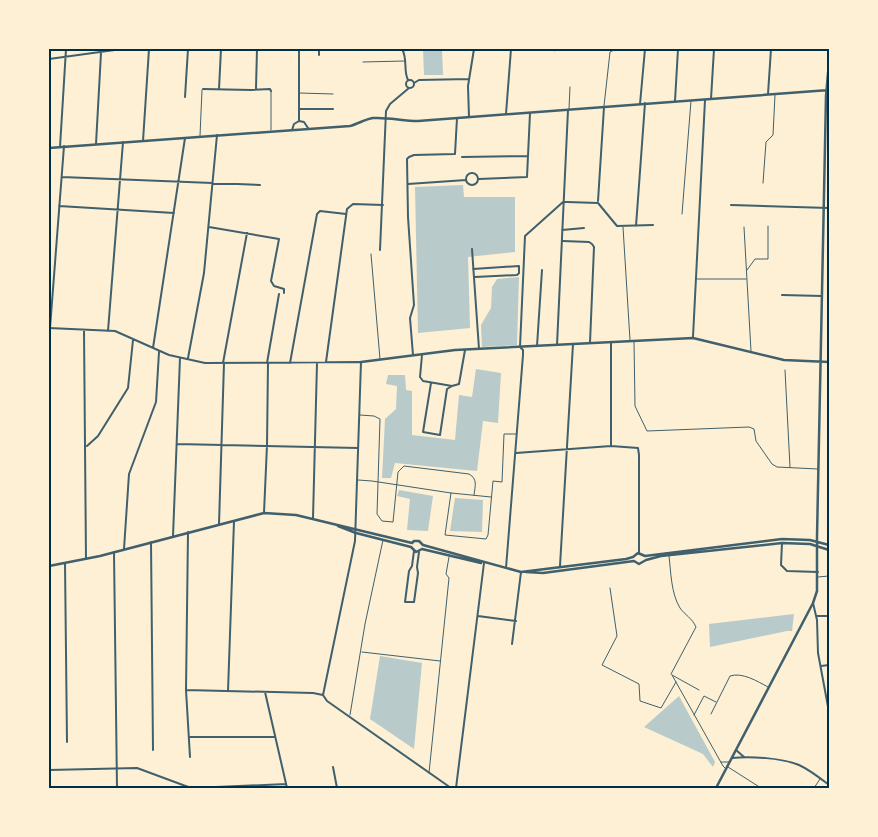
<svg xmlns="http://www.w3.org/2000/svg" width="878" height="837" font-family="Spectral,serif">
<rect width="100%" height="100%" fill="#fdf0d5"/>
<path fill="#b9caca" d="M423,49h19l1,26h-19z
M463,185l1,12h51v55l-47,5 2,71 -52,5 -3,-146z
M519,277l-2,68 -35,2 -1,-22 10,-17 1,-21 5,-8z
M476,369l25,4 -3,50 -15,-2 -6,50 -82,-8 -4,15h-9l3,-59 11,-10 1,-23 -11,-2 2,-9h17l1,15 6,1v44l43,5 4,-45 13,2z
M399,490l34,6 -5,35 -21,-1 3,-31 -13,-3z
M455,498l28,2 -1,32 -32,-1z
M794,614l-2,17h-5l-77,16 -1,-23z
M380,656l42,7 -8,86 -44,-30z
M679,696l36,66 -2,5 -10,-13 -59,-27z"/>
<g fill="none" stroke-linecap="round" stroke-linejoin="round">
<path stroke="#3f606c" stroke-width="1" d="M552,49l2,2
M570,50l1,-1
M363,62l42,-1
M271,91v39
M299,93l34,1
M604,106l6,-54 4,-2h7
M569,109l1,-22
M200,136l2,-46
M763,183l3,-41 7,-7 2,-40
M682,214l9,-113
M623,227l7,113
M744,227l7,124
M371,254l9,105
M747,270l8,-11h13v-33
M697,279h49
M634,341l1,65 12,25 102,-4 5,2 2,12 16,23 5,3 41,2
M785,370l5,97
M360,415l14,1 6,3 -3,95 5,7 11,1 5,-50 6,-6 65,8c9,5 6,12 5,21
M358,480l14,1 79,12 40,4
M451,493l-6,42 41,4 2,-4 5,-54 9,1 2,-48h12
M669,556c2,17 2,37 11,52 5,7 12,10 16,19l-25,47
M610,588l7,48 -15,29 37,19 1,17 21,7 15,-26
M362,652l78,9
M672,675l51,91 3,3
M672,675l27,15
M711,714l19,-38c12,-4 27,5 38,11
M350,715l15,-91 18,-84
M694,715l10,-19 12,6
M721,762h8
M728,767l33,21
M429,773l20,-195 -3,-4 3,-17
M814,788l6,-9"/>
<path stroke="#3f606c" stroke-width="1" d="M818,577l11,-1"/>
<path stroke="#3f606c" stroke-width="2" d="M299,49v72
M402,49c6,10 1,21 6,31
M319,55v-6
M49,59l73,-10
M406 84a4 4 0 1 1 8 0a4 4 0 1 1-8 0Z
M414,83l5,-3 50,-1
M256,88l1,-39
M203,89l48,1 19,-1 1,2
M219,89l2,-40
M768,94l3,-45
M185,97l3,-48
M711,99l3,-50
M675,101l3,-52
M640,104l5,-55
M299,109h34
M506,114l5,-65
M469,117l-1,-31 6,-37
M299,121l5,1 4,6
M292,130l2,-6 5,-3
M143,141l6,-92
M96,144l5,-91
M60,147l6,-98
M462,157l66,-1
M466 179a6 6 0 1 1 12 0a6 6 0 1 1-12 0Z
M62,177l198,8
M479,179l48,-2 3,-64
M408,184l58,-4
M598,201l6,-94
M731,205l98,3
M59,206l115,7
M636,226l9,-123
M209,227l70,12 -8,42 3,5 10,3v4
M562,230l22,-2
M563,241l26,1 3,2 2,3 -4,96
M472,249l7,100
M380,250l6,-139 4,-7 19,-16
M473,269l46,-3v7l-2,2 -42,2
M782,295l40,1
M49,328l66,3 54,24 36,8 156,-1 -6,179 -32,154
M50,328l14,-182
M84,330l2,229
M108,331l15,-189
M693,337l12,-237
M611,342v104
M557,345l11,-235
M537,346l5,-76
M153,348l32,-210
M413,355l-3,-37 4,-13 -6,-88 -1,-58 2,-2 5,-2 41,-1 2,-36
M422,355l-2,22 3,4 29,5
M188,358l16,-85 13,-138
M326,362l21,-153 6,-5 30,1
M223,363l24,-130
M267,363l12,-69
M290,363l27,-149 3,-3 26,3
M431,383l-8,49 17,3 7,-46 5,-3 7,-2 6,-34
M177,444l181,4
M87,446l11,-10 30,-48 5,-48
M516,453l95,-7 27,2 1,7v98
M264,513l3,-68 1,-82
M313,518l4,-155
M219,524l5,-161
M188,532l-2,158 4,67
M173,536l7,-178
M151,542l2,208
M782,543l-1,22 6,6 31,1
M124,549l5,-75 27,-72 3,-50
M414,551l-2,15 -3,5 -4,31h9l4,-29 -1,-6 2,-15
M114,552l3,236
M65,563l2,179
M560,566l13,-222
M506,568l17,-213v-5l-3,-3 5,-111 38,-34h4l31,1 19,23 36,-1
M813,603l4,17 1,33 11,59
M478,616l38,5
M817,616h12
M512,644l9,-72
M821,666l8,-1
M186,690l127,3 10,2
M228,691l6,-170
M265,692l22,96
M323,695l4,6 124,87
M189,737h85
M736,750l8,7
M732,758c19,-2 50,0 67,7 11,5 21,13 30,20
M333,767l4,21
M49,770l88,-2 54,20
M193,788l93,-4
M456,788l28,-225"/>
<path stroke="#3f606c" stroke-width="2.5" d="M49,148l301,-22c8,-2 15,-7 23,-8 15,-1 30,3 45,3l411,-31
M361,362l94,-12 238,-12 91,22 45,2
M338,526l18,7 55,14 5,5 6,-3
M412,543l2,-2h5l4,4 98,27
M422,549l59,14
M634,561l5,3 7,-4 15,-4 121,-13 28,1 19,6
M49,566l51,-10 164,-43 32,2 116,28
M521,572l105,-13 7,-2 5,-4 7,3 137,-17 28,1 19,5
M526,572l17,1 91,-12
M716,788l97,-185 4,-12v-54l9,-441 3,-34"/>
</g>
<rect width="878" height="837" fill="none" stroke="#fdf0d5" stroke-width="100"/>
<rect x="50" y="50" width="778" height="737" fill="none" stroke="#003049" stroke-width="2"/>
</svg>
